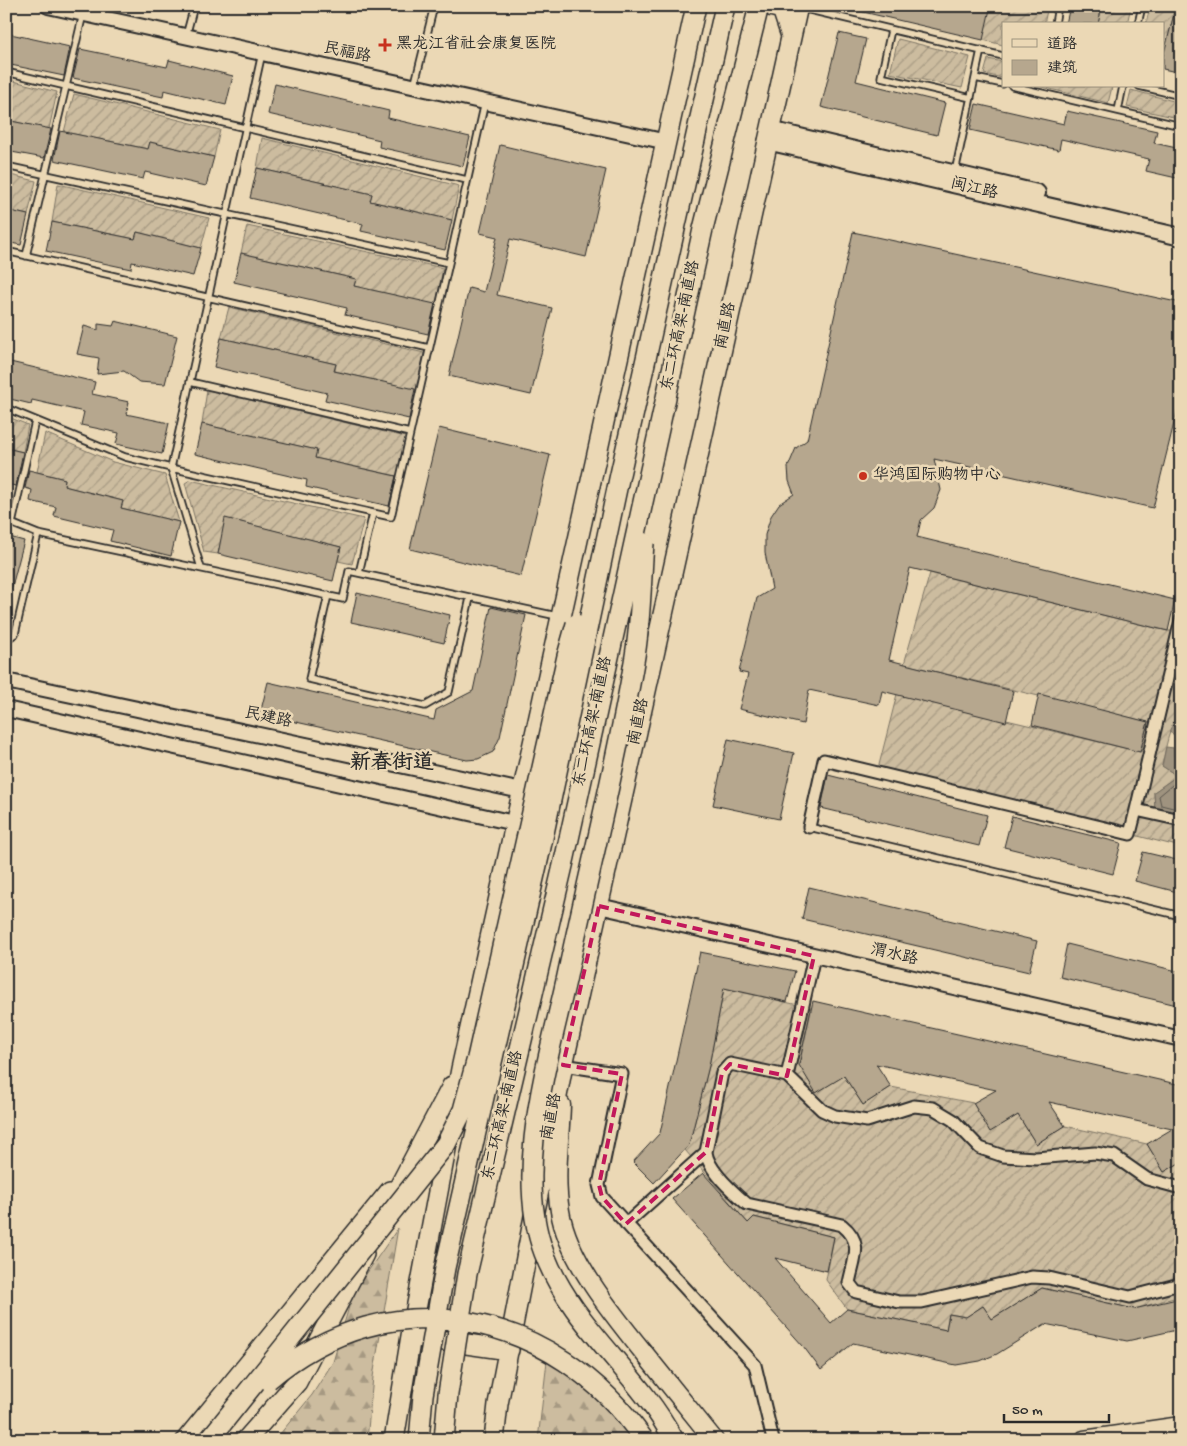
<svg xmlns="http://www.w3.org/2000/svg" width="1187" height="1446" font-family="'Gochi Hand','LXGW WenKai TC',sans-serif">
<defs>
<pattern id="forest-firs" width="22" height="20" patternUnits="userSpaceOnUse" patternTransform="scale(1.25)"><rect width="22" height="20" fill="#ccbc9f"/><path d="M5 1l3.5 6h-7zM16 11l3.5 6h-7z" fill="#a69982"/></pattern>
<pattern id="garden-furrows" width="10" height="10" patternUnits="userSpaceOnUse" patternTransform="scale(1.25)"><rect width="10" height="10" fill="#ccbc9f"/><path d="M-1 1l2-2M0 10L10 0M9 11l2-2" fill="none" stroke="#a69982"/></pattern>
</defs>
<rect width="100%" height="100%" fill="#ebd8b5"/>
<filter id="ink" filterUnits="userSpaceOnUse"><feTurbulence type="fractalNoise" baseFrequency=".02" numOctaves="2"/><feDisplacementMap in="SourceGraphic" scale="10" xChannelSelector="R" yChannelSelector="G"/><feConvolveMatrix kernelMatrix="1 2 1 2 8 2 1 2 1" color-interpolation-filters="sRGB"/></filter>
<g filter="url(#ink)">
<path fill="url(#forest-firs)" stroke="#7c7465" d="M398,1228l-25,149 -6,63h-92l37,-45 21,-33 20,-69z
M547,1361l31,20 23,19 31,40h-94z"/>
<path fill="url(#garden-furrows)" stroke="#7c7465" d="M976,6h72l-4,18h-41v21l-20,-5z
M1102,6h29l-4,18h-29z
M1150,6h26l-13,51v-33h-17z
M898,39l72,18 -8,31 -72,-15z
M988,59l15,3v16l-19,-4z
M6,79l51,13 -8,37 -43,-9z
M1038,86h70l4,1 -4,16z
M1131,90l50,13 -3,15 -51,-11z
M74,94l146,36 -6,27 -64,-15 -2,7 -84,-17z
M262,138l197,48 -7,34 -82,-19 2,-7 -115,-26z
M6,174l30,7 -8,34 -22,-5z
M58,184l151,34 -8,30 -64,-16 -2,7 -83,-17z
M247,226l196,42 -7,37 -82,-19 2,-7 -115,-26z
M229,307l195,46 -8,37 -81,-19 1,-7 -115,-26z
M207,390l199,47 -9,39 -82,-18 1,-8 -114,-26z
M6,416l22,9 -5,27 -17,-4z
M45,433l68,29 52,13 14,47 -58,-14 2,-7 -59,-15 1,-7 -28,-7z
M190,480l174,39 -12,45 -14,-3 3,-14 -115,-28 -8,35 -14,-2 -19,-69z
M930,573l238,58h13v81c-13,15 -15,36 -19,54l11,7 1,5 -20,14 1,17 -24,-4 -6,28 -248,-60 20,-79 244,58 7,-30 -244,-58z
M1136,810l45,10v27l-51,-13z
M724,988l87,20 -12,56 17,28 28,-16 19,29 28,-18 82,16 17,28 28,-16 18,29 29,-18 82,18 17,28 17,-10v134l-47,13 -92,-21 -50,31 -9,-13 -17,11 -17,-3 -3,16 -99,-21 -21,-29 8,-43 -80,-20 -6,6 -63,-73 4,-5 20,-79z"/>
<path fill="#9f937f" stroke="#71695d" d="M1181,712v22l-4,2 -8,-4 6,-13z
M1166,747l8,1v8l7,5v54l-26,-6 -1,-17 20,-14 -1,-5 -11,-7z"/>
<g fill="none" stroke-linecap="round" stroke-linejoin="round">
<path stroke="#59554d" stroke-width="1" d="M1181,765l-7,1 4,10 -1,5 -18,15 2,9 20,5"/>
</g>
<path fill="#b6a78e" stroke="#2b2b2b" d="M859,6h117l14,3 -7,31 -124,-29z
M1070,6h32l-4,18h-32z
M1176,6h5v67l-18,-4v-12z
M6,33l64,14 -6,29 -58,-12z
M839,33l27,6 -10,42 89,22 -8,32 -116,-28z
M80,49l87,18 2,-7 64,16 -7,29 -62,-15 -1,7 -90,-19z
M275,84l114,27 -1,7 82,19 -7,29 -84,-19 1,-7 -112,-26z
M976,104l88,20 3,-13 90,20 -3,12 27,6v30l-35,-8 3,-12 -88,-20 -2,11 -89,-20z
M6,120l45,9 -7,29 -38,-7z
M60,131l88,18 2,-7 64,15 -8,29 -61,-14 -2,7 -89,-19z
M500,145l106,25 -20,87 -76,-18 -13,56 55,13 -21,87 -82,-19 20,-88 15,4 13,-55 -17,-4z
M257,168l115,26 -2,7 82,19 -7,30 -84,-19 2,-7 -113,-26z
M6,210l22,5 -7,30 -15,-3z
M52,222l83,17 2,-7 64,16 -8,28 -61,-14 -1,7 -85,-18z
M853,232l328,71v92l-28,113 -219,-49 7,31 -7,18 -13,12 -4,17 258,63 -7,31 -258,-63 -21,92 124,31 -7,31 -124,-31 -3,14 -70,-15 -6,34 -64,-15 9,-35 -9,-2 18,-74 15,-9 -7,-36v-18l6,-19 8,-12 15,-10 -5,-13 -1,-14 8,-19 11,-8z
M241,253l115,26 -2,7 81,18 -7,30 -83,-19 2,-7 -113,-26z
M115,321l62,15 -12,48 -26,-2 -15,-11 -27,3 2,-16 -22,-4 7,-28 14,4v-6l15,2z
M221,338l115,26 -2,7 81,18 -6,30 -84,-19 2,-7 -113,-26z
M6,361l89,21 -3,12 37,8 -3,12 43,9 -7,31 -46,-10 3,-11 -38,-8 3,-13 -52,-12 -1,4 -25,-6z
M202,424l115,26 -2,8 81,18 -7,30 -83,-19 1,-7 -112,-26z
M439,428l111,27 -29,121 -111,-27z
M6,448l17,4 -7,34 -10,-2z
M29,470l36,9 -1,7 59,15 -2,7 58,14 -8,34 -61,-15 3,-11 -59,-14 2,-9 -26,-6 2,-11 -7,-2z
M225,518l116,29 -8,34 -115,-27z
M6,536l18,5 -14,53h-4z
M357,593l93,22 -6,28 -93,-21z
M491,607l35,8 -26,122 -7,15 -15,7 -11,1 -207,-46 8,-32 166,38 2,-10 37,-19z
M1039,694l109,28 -8,30 -108,-27z
M728,739l66,14 -15,66 -66,-14z
M828,775l159,40 -8,31 -158,-38z
M1012,816l109,27 -8,31 -109,-27z
M1143,852l38,9v32l-46,-12z
M809,887l228,54 -8,31 -227,-53z
M1067,944l114,28v34l-121,-29z
M700,952l95,19 -8,31 -63,-14 -15,78 -20,79 -35,38 -21,-21 27,-29z
M813,1001l368,84v77l-17,10 -17,-28 25,-15 -123,-27 16,24 -29,18 -18,-29 -28,17 -17,-29 23,-13 -120,-26 15,23 -28,18 -19,-29 -28,17 -17,-28z
M703,1173l45,50 6,-6 80,20 -7,34 -52,-13 56,65 16,-14 99,21 3,-16 17,3 17,-11 9,13 50,-31 92,21 47,-11v31l-54,12 -82,-17 -48,30 -17,7 -24,4 -103,-22 -32,27 -18,-24 -131,-147z"/>
<g fill="none" stroke-linecap="round" stroke-linejoin="round">
<g stroke="#2b2b2b" stroke-width="9">
<path id="service" d="M801,8l202,48
M1055,24l3,-18
M1138,24l4,-18
M891,30l-10,47 90,21
M186,36l8,-30
M6,72l461,108
M975,78l6,-28
M1012,86l169,40
M1139,86l42,10
M414,87l20,-81
M1118,111l5,-25
M6,166l443,97 -58,254 -220,-49c30,-138 61,-276 91,-415
M955,172l20,-94 28,6
M6,251l423,97
M26,256l57,-242
M449,263l36,-161
M190,382l220,51
M6,408l119,49 46,11 30,100
M6,521l32,13 305,65 6,-28 208,45
M12,524l23,-103
M359,573l14,-60
M328,595l-19,84 116,27 24,-14 21,-94
M6,640l9,-6 23,-100
M809,827l372,89"/>
</g>
<g stroke="#2b2b2b" stroke-width="15">
<path id="minor" d="M1181,620l-45,190 45,10
M809,827l15,-67 306,74 6,-24
M563,1065l59,9 -23,111 3,12 153,168 18,75
M787,1076l27,-120
M1181,1188l-34,-9 -33,-23 -19,-3 -59,5 -33,-2 -23,-8 -27,-28 -20,-12 -19,-2 -47,15 -32,-5 -13,-6 -35,-34 -57,-12 -8,9 -16,79c2,18 27,40 41,52l95,21c22,18 12,33 7,58l7,9 43,10h23l110,-25 17,1 81,19 46,-12 5,-4
M626,1224l80,-72"/>
</g>
<g stroke="#2b2b2b" stroke-width="18">
<path id="tertiary" d="M48,6l619,136
M6,681l516,110
M6,709l508,114
M599,906l582,133"/>
</g>
<g stroke="#2b2b2b" stroke-width="20">
<path id="secondary" d="M770,130l267,63
M767,141l414,96"/>
</g>
<g stroke="#2b2b2b" stroke-width="21">
<path id="primary" d="M561,1105c-1,34 -7,72 -1,106 8,52 60,112 92,152 20,25 41,51 62,77
M1084,1440l97,-14"/>
</g>
<g stroke="#2b2b2b" stroke-width="22">
<path id="trunk" d="M770,6l12,3 9,27
M387,1210l65,-124
M417,1337l92,13
M186,1440l204,-249
M246,1440l51,-58 67,-128
M394,1440l17,-104 50,-267 235,-1063
M494,1440l4,-36 65,-339 235,-1059"/>
</g>
<use href="#service" stroke="#ebd8b5" stroke-width="5.5"/>
<use href="#minor" stroke="#ebd8b5" stroke-width="11"/>
<use href="#tertiary" stroke="#ebd8b5" stroke-width="14"/>
<use href="#secondary" stroke="#ebd8b5" stroke-width="16"/>
<use href="#primary" stroke="#ebd8b5" stroke-width="18"/>
<use href="#trunk" stroke="#ebd8b5" stroke-width="19"/>
<g stroke="#2b2b2b" stroke-width="22" stroke-linecap="butt">
<path id="trunk-bridge" d="M644,543c-3,40 -3,81 -10,119 -18,104 -45,210 -67,314 -18,83 -54,194 -23,277 27,72 94,119 130,187
M268,1380c123,-105 287,-69 376,60
M209,1440l237,-296 17,-34 14,-52 90,-402 9,-32
M419,1440l4,-45 22,-127 95,-416 79,-373 106,-473
M444,1440l4,-46 19,-120 98,-417 138,-628 56,-223"/>
</g>
<use href="#trunk-bridge" stroke="#ebd8b5" stroke-width="19"/>
</g>
</g>
<path fill="none" stroke="#c2185b" stroke-width="4" stroke-dasharray="10 6" stroke-linejoin="round" d="M599,906l215,50 -27,120 -57,-12 -8,9 -16,79 -80,72 -24,-27 -3,-12 23,-111 -59,-9z"/>
<g fill="#c8321e" stroke="#ebd8b5" stroke-width="2">
<path d="M382.5 37.5h5v5h5v5h-5v5h-5v-5h-5v-5h5z"/>
<circle cx="863" cy="476" r="5"/>
</g>
<g text-anchor="middle" dominant-baseline="central" stroke-width="5" stroke-linejoin="round" paint-order="stroke">
<g font-size="16" fill="#2b2b2b" stroke="#ebd8b5" text-anchor="start">
<text x="396" y="45">黑龙江省社会康复医院</text>
<text x="873" y="476">华鸿国际购物中心</text>
</g>
<g font-size="16" fill="#2b2b2b" stroke="#ebd8b5">
<text transform="translate(347 54) rotate(12)">民福路</text>
<text transform="translate(974 190) rotate(13)">闽江路</text>
<text transform="translate(682 326) rotate(-78)">东二环高架-南直路</text>
<text transform="translate(727 326) rotate(-78)">南直路</text>
<text transform="translate(268 719) rotate(12)">民建路</text>
<text transform="translate(594 722) rotate(-78)">东二环高架-南直路</text>
<text transform="translate(640 722) rotate(-78)">南直路</text>
<text transform="translate(894 956) rotate(13)">渭水路</text>
<text transform="translate(504 1116) rotate(-77)">东二环高架-南直路</text>
<text transform="translate(553 1117) rotate(-79)">南直路</text>
</g>
<g font-size="21" font-weight="bold" fill="#2b2b2b" stroke="#ebd8b5">
<text x="392" y="764">新春街道</text>
</g>
</g>
<rect width="1187" height="1446" fill="none" stroke="#ebd8b5" stroke-width="25"/>
<rect x="12" y="12" width="1162" height="1421" fill="none" stroke="#2b2b2b" stroke-width="2" filter="url(#ink)"/>
<rect x="1002" y="22" width="162" height="65" fill="#ebd8b5" stroke="#9e937e"/>
<rect x="1012" y="39" width="25" height="8" fill="#ebd8b5" stroke="#9e937e"/>
<text x="1047" y="48" font-size="15" fill="#2b2b2b">道路</text>
<rect x="1012" y="60" width="25" height="15" fill="#b6a78e" stroke="#9e937e"/>
<text x="1047" y="72" font-size="15" fill="#2b2b2b">建筑</text>
<path d="M1004 1414v8h105v-8" fill="none" stroke="#2b2b2b" stroke-width="2.5"/>
<text x="1012" y="1414" font-size="15" fill="#2b2b2b" stroke="#ebd8b5" stroke-width="4" paint-order="stroke">50 m</text>
</svg>
